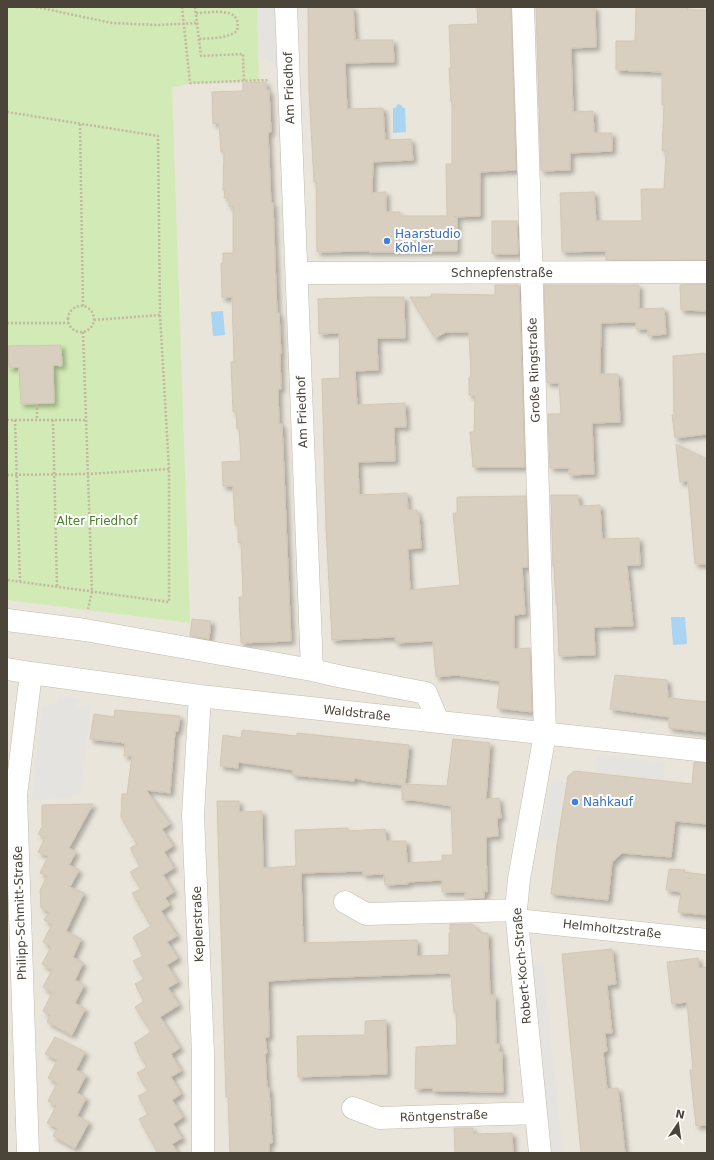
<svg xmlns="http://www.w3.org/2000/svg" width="714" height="1160" font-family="'DejaVu Sans',sans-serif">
<defs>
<filter id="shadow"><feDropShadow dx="3.5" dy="3.5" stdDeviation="2" flood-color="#0004"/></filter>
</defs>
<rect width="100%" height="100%" fill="#f6f3ec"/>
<path fill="#eae5da" d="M7,7h700v1146h-700z"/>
<path fill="#d2eab5" d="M7,7h250l2,74 -69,2 -18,5 18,535 -183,-23z"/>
<path fill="#e5e3e0" d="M257,7h22l2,61 -22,-12z
M59,696l18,2 -1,10 15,-4 -10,89 -18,6 -31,1 1,-15 9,-78 16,-5z
M596,755l69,7 -1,17 -69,-7z
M552,779l14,3 -11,60 -15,-3z
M543,963l20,190h-16l-20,-188z"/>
<path fill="#a9d4f2" d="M398,104l3,1 2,3h2l1,24 -13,1v-25h2z
M223,311l2,24 -12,1 -2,-24z
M671,617h14l2,27 -14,1z"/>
<path fill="#d8cfc1" stroke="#d3c7b4" filter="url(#shadow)" d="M308,7h45l2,33h38l1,22 -49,1 2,46 36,-1 2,32 26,-1 2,21 -40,2 -1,31 14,-1v20h14v4h47l-1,-52h6v-62h-1l-2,-34h2l-2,-43 29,-1 -1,-17h34l5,163 -36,2v44l-27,1h4v34l-88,1v-1l-52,1 -1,-71 -2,1 -5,-92z
M536,7h59l1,40 -25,1 2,64 20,-1 1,22h18v18l-42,2v17l-29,1z
M636,7h52l-1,3h20v250h-101v-9l-44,1 -2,-59 34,-1 2,29h46l-1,-32h23l2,-38h-4l2,-46h-2v-33l-46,-2v-29h19z
M266,82v8h3l2,42h-3l3,71h2l4,110h2l2,41h-1l1,35h-3l1,35h3l9,217 -50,2 -2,-46h4l-2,-55 -3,1v-18h-3l-2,-39h-10l-1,-24 19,-1 -2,-33 -2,1 -1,-17h-3l-2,-50 3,-1 -2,-64 -10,1 -1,-35h2v-10h10v-46h-4v-9h-5l1,-8h-2l1,-38h-3l-2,-29 -6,1 -1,-32 31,-1v-8z
M492,221h25l1,33h-26z
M707,284v27l-26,-1 -1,-25z
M495,285h24l6,182h-52l-3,-35h4l1,-37h-6v-18h2l-2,-45h-23l-11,6 -25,-41h21v-3l64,1z
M544,285h95v24l25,-1 2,26 -18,2v-7h-12v-7l-35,1 -1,51h18l2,48 -28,1 2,51 -25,1v-7h-19l-2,-54h13l-2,-31h-12z
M372,297h32l1,41h-28l1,32 -23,1 2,34 48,-2 1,24h-12l1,34 -37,1 1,33 48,-2 1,17h9v5h2l2,33 -13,1 2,41 50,-5 -7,-72h4v-16l69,-1 2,71h-6l3,47 -11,1v34l16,-1 2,64 -35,-4 3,-27 -44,-6 -20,2 -3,-36 -37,2 -1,-6 -63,3 -6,-113 -4,-148 18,-1 -1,-45 -20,1 -1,-35z
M61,345l1,21 -9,-1 1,38 -33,1 -2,-37 -10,1 -1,-22z
M707,353v81l-32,4 -3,-23h2l-1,-59z
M676,444l31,15v105h-12l-7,-83 -8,1z
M551,495h27l1,11 21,-1 2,34 37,-1 1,27h-13l6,61 -39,1 1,28 -36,1 -2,-52h-1l-2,-37h-1z
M192,619l19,2 -2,18 -19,-3z
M615,675l52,5 1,18 39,4 -1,30 -37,-4v-11l-59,-8z
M115,710l65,6 -2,15h-3l-5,62 -24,-3 24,34 -8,5 11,17 -9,6 10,16 -11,7 11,17 -9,6 5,7 -9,6 16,25 -10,6 11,16 -11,7 11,17 -10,6 11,17 -19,12 20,31 -9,6 10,17 -10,6 10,17 -9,6 11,17 -10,7 9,14 -10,6 6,9h-20l-19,-34 9,-5 -10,-18 10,-5 -11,-18 10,-6 -10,-16 1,-1 -4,-7 17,-11 -16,-25 9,-6 -9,-17 9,-5 -11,-18 10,-5 -10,-19 18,-11 -19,-33 9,-4 -11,-17 10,-6 -10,-18 7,-4 -16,-27 1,-23h5l5,-38h-8l1,-13 -35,-4 4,-25 20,3z
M242,730l55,6v-3l112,12 -4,39 42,2 6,-47 37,4 -4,56 13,-1 2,20h-4l1,18 -12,1 1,55 -3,-1v7l-19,1v-7h-23v-12l-35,2 1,2 -23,1 -1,-11 -21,1v-4l-62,2 2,70 114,-3v16l32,-1v-22h1v-9h22l9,9h7l2,62h5l1,49h3v8h3l1,40 -70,-1 -1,-3 -17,1 1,-42 41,-2 -1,-32h-2l-3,-38h-1v-2l-135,5 -47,3 1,56h-4l2,16 -2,1 2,34h2l3,55h-3v10h-39l-2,-56h-2l-9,-296h22v11l23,-1 1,57 33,-2 -1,-36 53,-2v3l37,-2 1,12h20l1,22 35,-2v-6h11l-2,-49 -38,-6h-11v-15l-35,-4 -12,-3 -1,3 -62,-6 1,-5 -55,-8v6l-18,-2 3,-31 18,3z
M694,762l13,1v61l-32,-3 -4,36 -49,-4 -10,9 -4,38 -57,-6 6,-49 11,-69 6,-5 118,13z
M93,804l-24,44 7,4 -7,13 10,5 -9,17 14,6 -18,38 15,8 -8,18 10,6 -8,17 9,5 -9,18 10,6 -13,26 -25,-13 3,-7 -7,-4 9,-18 -9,-6 9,-17 -10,-6 9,-17 -8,-5 9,-18 -8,-4 5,-8 -8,-4 -1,-18 7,-14 -7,-3 8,-17 -10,-4 7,-14 -7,-4 4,-7v-22z
M669,869l16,1 -1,2 23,3v40l-29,-3 3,-20 -15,-2z
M612,949l4,35 -9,1 5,48h-7l2,18 -4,1 4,37 11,-1 7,65h-44l-19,-199z
M698,958l1,10 8,-1v158l-11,1 -6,-56h3l-6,-68 -15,2 -5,-42z
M386,1020l1,54 -89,3 -1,-41 68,-1v-14z
M55,1037l30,15 -9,18 10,5 -9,18 9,5 -9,18 12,6 -14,26 -22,-12 4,-8 -10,-5 9,-17 -8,-5 9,-18 -9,-5 9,-18 -12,-6z
M454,1128h19v6l39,-1 1,20h-58z"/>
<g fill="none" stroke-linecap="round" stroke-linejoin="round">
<g stroke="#c2bbae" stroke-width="23">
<path id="minor" d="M286,7l26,663 26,6 88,17 12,28
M523,7l6,180 16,547 -26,145 -3,31 24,243
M297,273l410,-1
M7,620l78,10 227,40
M7,669l24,4 169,23 507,55
M200,696l-7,119 10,238v100
M345,902l21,12 150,-4
M517,920l190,20
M353,1108l26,10 157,-5
M28,1153l-12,-357 15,-123"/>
</g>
<path stroke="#c4b79f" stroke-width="2.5" stroke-dasharray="2 2" stroke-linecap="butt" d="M36,7l76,16 46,2 39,-2
M182,7l8,76 79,-3
M195,7l6,49 42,-2 1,27
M196,13c16,0 47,-8 41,18 -11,8 -25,7 -38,8
M7,112l151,24 2,179 9,154v133l-162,-22
M80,124l3,183
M68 319a13 13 0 1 1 26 0a13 13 0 1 1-26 0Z
M94,320l66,-5
M7,323h62
M83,332l9,260 -4,17
M37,404v16
M7,420h79
M15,420l5,161
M53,420l4,167
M7,475l81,-1 81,-5"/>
<use href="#minor" stroke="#fff" stroke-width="22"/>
</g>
<g fill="#3f7fe0" stroke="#fff" stroke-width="1.5">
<circle cx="387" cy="241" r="4"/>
<circle cx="575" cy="802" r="4"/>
</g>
<g text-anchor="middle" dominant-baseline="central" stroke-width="4" stroke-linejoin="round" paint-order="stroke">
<g font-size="12" fill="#4b4439" stroke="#fff">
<text transform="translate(289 88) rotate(-92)">Am Friedhof</text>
<text x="502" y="273">Schnepfenstraße</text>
<text transform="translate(534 370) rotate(-92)">Große Ringstraße</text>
<text transform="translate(302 412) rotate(-92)">Am Friedhof</text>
<text transform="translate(357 713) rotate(6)">Waldstraße</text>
<text transform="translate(20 913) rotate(-92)">Philipp-Schmitt-Straße</text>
<text transform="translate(198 924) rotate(-92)">Keplerstraße</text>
<text transform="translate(612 929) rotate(6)">Helmholtzstraße</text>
<text transform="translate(522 966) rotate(-95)">Robert-Koch-Straße</text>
<text transform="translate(444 1116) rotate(-2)">Röntgenstraße</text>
</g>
<g font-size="12" fill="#366cbe" stroke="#fff" text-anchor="start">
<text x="395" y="234">Haarstudio<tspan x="395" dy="14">Köhler</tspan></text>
<text x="583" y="802">Nahkauf</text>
</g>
<g font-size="12" fill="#4a7f2a" stroke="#fff">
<text x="97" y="521">Alter Friedhof</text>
</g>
</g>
<rect width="714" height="1160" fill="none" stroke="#4b4439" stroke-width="16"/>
<g transform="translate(678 1124) rotate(13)" stroke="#ffffff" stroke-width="3" paint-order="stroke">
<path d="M0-3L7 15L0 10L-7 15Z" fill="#4b4439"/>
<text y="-6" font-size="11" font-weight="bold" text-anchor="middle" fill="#4b4439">N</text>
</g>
</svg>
